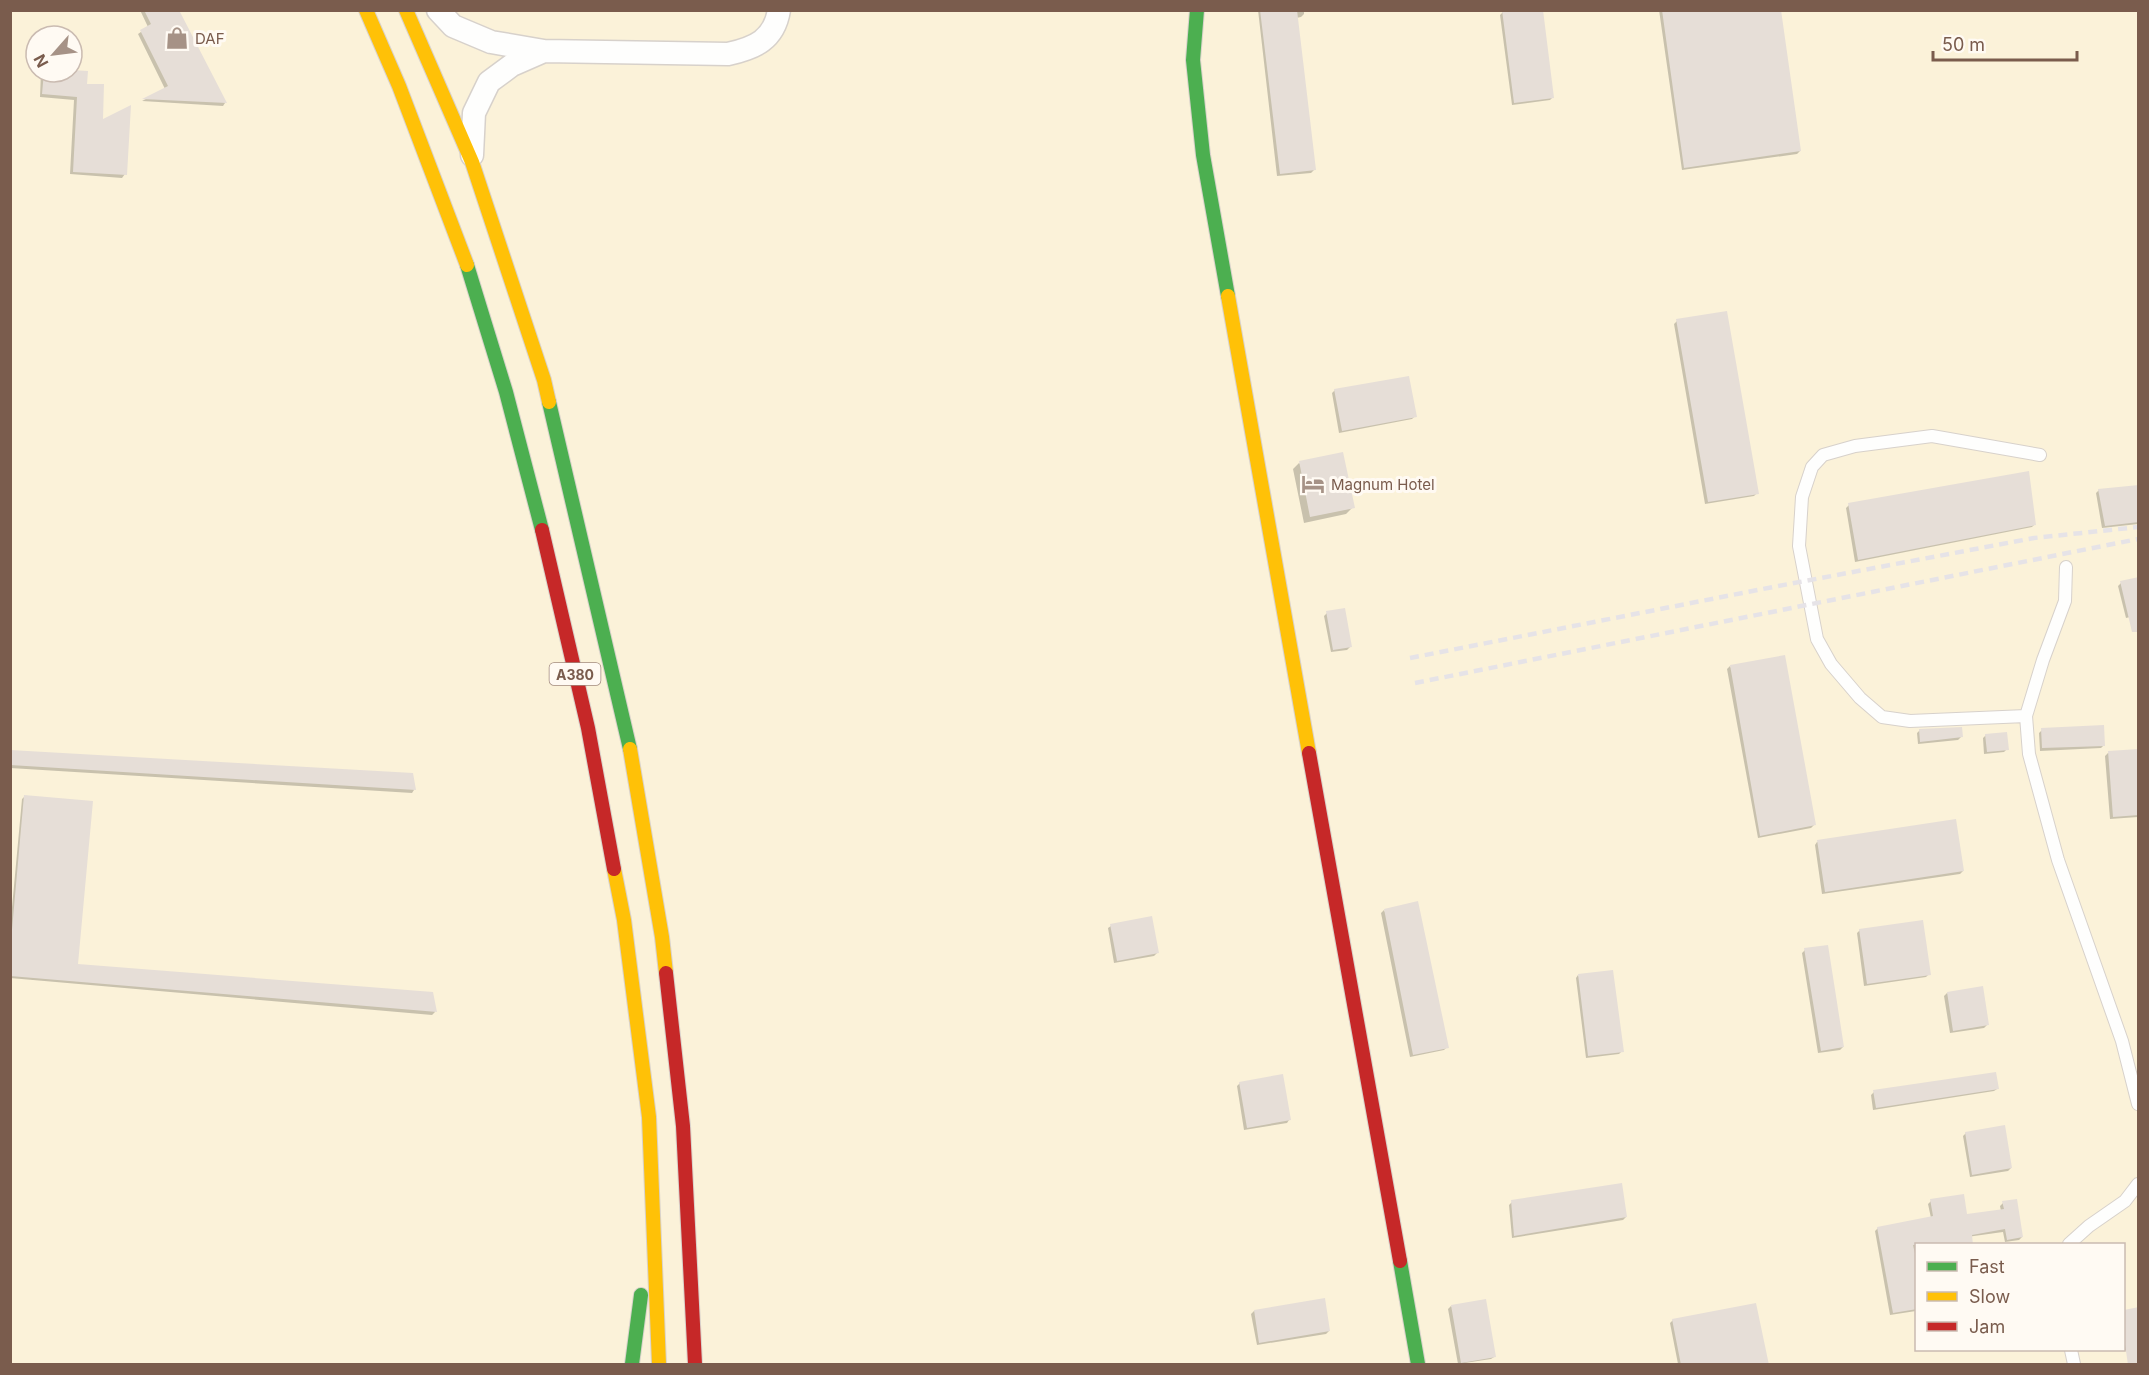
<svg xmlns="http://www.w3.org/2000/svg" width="2149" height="1375" font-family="Inter,sans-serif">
<rect width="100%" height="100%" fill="#f9f5f0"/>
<path fill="#fbf2d9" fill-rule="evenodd" d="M11,11h2127v1353h-2127zM36,36h36v36h-36zM1916,1244h208v106h-208z"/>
<path fill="#0003" d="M140,10h38l47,93 -2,3 -81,-5 23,-12 -27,-55 10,-7z
M1258,10h46v4l-3,3 -5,1 18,152 -3,3 -34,3z
M1659,10h121l20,141 -3,3 -115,16z
M1503,12l50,85 -3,3 -38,5 -12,-90z
M41,72h31l13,13 40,89 -3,4 -52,-4 4,-74 -34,-3z
M1677,321l80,172 -3,3 -49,8 -31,-180z
M1335,390l80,26 -3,3 -73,14 -7,-40z
M1299,463l54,44 -7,7 -42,9 -11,-54z
M2138,486v38l-36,4 -6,-35 3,-3z
M1849,505l186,19 -3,3 -177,35 -9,-54z
M2121,583l17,32 -12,3 -8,-32z
M1327,613l23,34 -3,3 -16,2 -7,-36z
M1730,666l84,159 -3,3 -53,10 -31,-169z
M1920,730l41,7 -3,3 -40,4 -1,-11z
M2042,730l62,15 -3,3 -61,3 -1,-18z
M1986,735l21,14 -3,3 -20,2 -1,-16z
M10,751l401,24 3,15 -2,3 -402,-25z
M2138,751v66l-28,2 -5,-63 3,-3z
M25,796l51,169 355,29 4,18 -3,3 -422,-37v-49l12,-130z
M1817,842l146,29 -3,3 -138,20 -7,-49z
M1384,910l63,137 -3,3 -34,7 -29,-144z
M1111,926l46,27 -3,3 -40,7 -6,-35z
M1860,930l69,44 -3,3 -62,9 -7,-53z
M1805,950l38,97 -3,3 -22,3 -16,-100z
M1578,975l44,76 -3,3 -33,4 -10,-80z
M1947,993l40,32 -3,3 -34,5 -6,-37z
M1240,1083l49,37 -2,3 -43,7 -7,-44z
M1997,1089l-3,2 -121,19 -2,-15 3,-3z
M1966,1133l45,35 -3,3 -38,6 -7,-41z
M1931,1201l35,15 35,-5 -1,-5 3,-3 19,34 -3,3 -14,2 -2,-10 -87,12v67l-26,4 -15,-84 3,-3 53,-10 -3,-14z
M1512,1202l114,15 -3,3 -111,18 -3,-33z
M1451,1306l43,51 -3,2 -33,5 -10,-55z
M2138,1309v39l-15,3 1,-40z
M1254,1311l75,20 -3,3 -69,11 -6,-31z
M1673,1320l94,44h-89l-8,-41z"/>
<path fill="#e6ded7" d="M144,10h35l48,93 -85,-4 26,-13 -28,-56 11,-6z
M1260,10h37l19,160 -36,4z
M1502,10h41l11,88 -40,5z
M1662,10h119l20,141 -117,17z
M72,70l16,1 -1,13h17l-1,35 28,-14 -4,70 -54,-3 4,-75 -35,-3 2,-22h28z
M1727,311l32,183 -51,8 -32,-183z
M1409,376l8,41 -75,14 -8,-42z
M1343,452l12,56 -45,9 -11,-56z
M2029,471l7,54 -178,35 -10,-57z
M2139,485v37l-34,4 -7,-37z
M2139,577v55h-7l-12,-51z
M1345,608l7,39 -19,3 -7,-39z
M1785,655l31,170 -56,11 -30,-171z
M2104,725l1,21 -63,2 -1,-20z
M1962,727l1,10 -43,5 -1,-13z
M2007,732l2,18 -22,2 -2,-18z
M2139,749v66l-26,2 -5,-66z
M10,750l403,23 3,17 -406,-25z
M24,795l69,6 -15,163 355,28 4,20 -427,-36v-24z
M1956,819l8,52 -139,21 -8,-52z
M1418,901l31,147 -36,7 -29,-146z
M1152,916l7,37 -42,8 -7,-37z
M1923,920l8,55 -64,9 -8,-55z
M1828,945l16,102 -23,4 -17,-103z
M1613,970l11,82 -36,4 -10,-82z
M1983,986l6,39 -36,6 -6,-39z
M1996,1072l3,17 -123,19 -3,-18z
M1283,1074l8,46 -44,8 -8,-46z
M2005,1125l7,43 -40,7 -7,-43z
M1622,1183l5,34 -113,19 -3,-36z
M1964,1194l3,20 37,-5 -2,-8 15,-2 6,38 -16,3 -2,-11 -33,6 1,10h-60l4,17v47l-24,4 -16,-86 56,-11 -3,-17z
M1325,1298l5,33 -71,12 -5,-33z
M1486,1299l10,58 -35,6 -10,-58z
M1756,1303l13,62h-88l-9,-46z
M2139,1307v58h-11l-4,-28v-27z"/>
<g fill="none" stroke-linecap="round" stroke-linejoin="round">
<g stroke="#d7d1cb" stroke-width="14">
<path id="lane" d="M2066,567l-1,34 -22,59 -17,56 3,38 29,106 64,181 16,63
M2026,716l-116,5 -28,-4 -22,-19 -29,-34 -14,-25 -18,-93 3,-49 10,-30 11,-12 32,-9 77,-10 108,19
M2069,1244l20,-18 36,-25 13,-17
M2071,1350l3,14"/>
</g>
<g stroke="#d7d1cb" stroke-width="25">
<path id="street" d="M438,10l15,16 38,16 53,9 184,3c27,-6 46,-14 51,-44
M472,155l2,-42 15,-31 23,-17 32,-14"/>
</g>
<g stroke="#d9d2cb" stroke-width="16">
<path id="fast" d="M1197,10l-4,50 10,95 25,141
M467,265l39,127 36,138
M549,402l81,347
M1400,1261l18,103
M632,1364l9,-69"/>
</g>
<g stroke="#d9d2cb" stroke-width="16">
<path id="slow" d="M366,10l33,76 68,179
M406,10l66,152 72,218 5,22
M1228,296l81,457
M630,749l32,188 4,36
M614,869l10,51 25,197 10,247"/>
</g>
<g stroke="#d9d2cb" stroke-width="16">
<path id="jam" d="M542,530l46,198 26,141
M1309,753l91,508
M666,973l17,153 12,238"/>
</g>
<use href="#lane" stroke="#fefefd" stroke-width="12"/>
<use href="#street" stroke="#fefefd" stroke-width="22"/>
<use href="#fast" stroke="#4caf50" stroke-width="14"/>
<use href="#slow" stroke="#ffc107" stroke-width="14"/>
<use href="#jam" stroke="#c62828" stroke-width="14"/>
<path stroke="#e6e3e7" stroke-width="4.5" stroke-dasharray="9 6" stroke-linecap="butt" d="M1410,658l363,-71 261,-49 104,-11
M1415,683l723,-144"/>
</g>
<defs>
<g id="shop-bare" transform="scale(1.8)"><path d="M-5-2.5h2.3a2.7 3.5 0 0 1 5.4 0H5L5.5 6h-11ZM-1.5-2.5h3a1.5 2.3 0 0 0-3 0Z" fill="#a69286" stroke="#fffaf3" stroke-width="2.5" paint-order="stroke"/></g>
<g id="hotel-bare" transform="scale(1.8)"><path d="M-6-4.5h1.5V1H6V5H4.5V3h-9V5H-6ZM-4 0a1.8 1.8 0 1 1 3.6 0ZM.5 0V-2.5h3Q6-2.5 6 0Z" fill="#a69286" stroke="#fffaf3" stroke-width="2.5" paint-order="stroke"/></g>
</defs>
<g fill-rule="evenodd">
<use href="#shop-bare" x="177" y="38"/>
<use href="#hotel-bare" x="1313" y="484"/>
</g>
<g text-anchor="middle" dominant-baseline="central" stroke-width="6" stroke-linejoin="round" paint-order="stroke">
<rect fill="#fffaf3" stroke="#a28b7f" stroke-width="1.5" x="549.5" y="663" width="51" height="22" rx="4.5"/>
<g font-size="14" font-weight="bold" fill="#7a5c4d">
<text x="575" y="674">A380</text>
</g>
<g font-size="15" fill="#7a5c4d" stroke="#fffaf3" text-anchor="start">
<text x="195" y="38">DAF</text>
<text x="1331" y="484">Magnum Hotel</text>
</g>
</g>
<rect width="2149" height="1375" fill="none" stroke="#7a5c4d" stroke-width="24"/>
<rect x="1915" y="1243" width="210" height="108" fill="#fffaf3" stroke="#cabbb1" stroke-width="1.5"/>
<rect x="1927" y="1262" width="30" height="9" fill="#4caf50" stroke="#cabbb1" stroke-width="1.5"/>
<text x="1969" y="1273" font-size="18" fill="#7a5c4d">Fast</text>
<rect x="1927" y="1292" width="30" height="9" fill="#ffc107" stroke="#cabbb1" stroke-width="1.5"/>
<text x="1969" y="1303" font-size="18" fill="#7a5c4d">Slow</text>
<rect x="1927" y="1322" width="30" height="9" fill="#c62828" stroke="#cabbb1" stroke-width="1.5"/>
<text x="1969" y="1333" font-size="18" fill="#7a5c4d">Jam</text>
<g transform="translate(54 54) rotate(242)"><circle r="28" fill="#fffaf3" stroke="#cabbb1" stroke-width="1.5"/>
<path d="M0-4.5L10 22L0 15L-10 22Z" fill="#a69286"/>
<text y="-9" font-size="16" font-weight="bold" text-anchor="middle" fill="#7a5c4d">N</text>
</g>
<path d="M1933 51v9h144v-9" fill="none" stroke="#7a5c4d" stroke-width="3"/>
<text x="1942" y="51" font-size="18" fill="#7a5c4d" stroke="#fffaf3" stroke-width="4.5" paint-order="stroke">50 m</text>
</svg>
